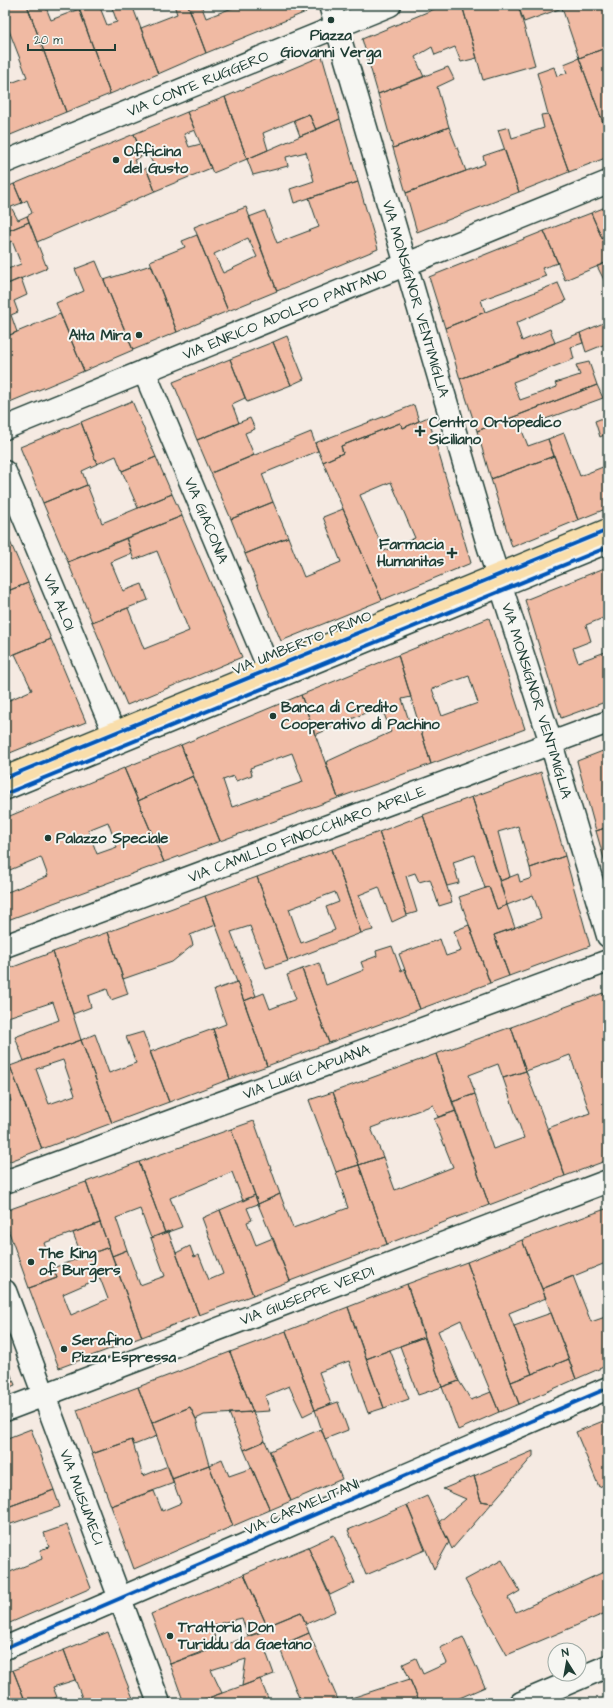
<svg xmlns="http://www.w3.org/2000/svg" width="613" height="1708" font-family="'Architects Daughter',sans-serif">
<rect width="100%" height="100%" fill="#f5eae2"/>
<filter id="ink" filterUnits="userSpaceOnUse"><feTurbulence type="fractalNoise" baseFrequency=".025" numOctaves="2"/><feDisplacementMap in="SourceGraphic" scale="8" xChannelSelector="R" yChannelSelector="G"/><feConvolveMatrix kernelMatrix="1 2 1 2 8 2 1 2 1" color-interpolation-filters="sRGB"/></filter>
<g filter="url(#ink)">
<path fill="#f0baa3" stroke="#1f3d34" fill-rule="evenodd" d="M9,5h18l39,107 -58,24 -3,-6v-62l6,15 16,-6 -19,-49 -3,1v-22z
M27,5h18l6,15 28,-11 31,85 -44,18z
M78,5h21l8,20 10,-3 -6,-17h21l26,69 -48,20z
M174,5h14l18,48 -48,21 -17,-46 36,-14z
M188,5h13l5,13 34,-13h64l2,7 -100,41z
M444,5h18l15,53 -16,4 -6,-15 -20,8 -3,-8 -17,10 9,20 -46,17 -16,-55z
M462,5h56l17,60 -52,15z
M518,5h90v42l-29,11 -17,-50 -38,14z
M608,47v89l-29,-78z
M322,56l18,63 -24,11 -7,-16 -46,19 5,17 -21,9 -22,-62z
M579,58l29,78v21l-39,15 -21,-58 -11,-41 17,-6 3,9 10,-3 -3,-9z
M448,67l6,12 -17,8 12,40 -56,21 -15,-54z
M225,97l22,62 -34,14 -26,-61z
M187,112l8,18 -11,4 5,13 12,-3 10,24 -56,23 -9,-23 8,-2 -6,-13 -6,3 -8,-22z
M309,114l7,16 -16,6 -6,-16z
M548,114l21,58 -50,20 -21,-62 11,-3 3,11 32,-10 -3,-13z
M340,119l18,63 -64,21 -4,-14 24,-8 -8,-29 -20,5 2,9 -35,9 -6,-16z
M449,127l17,44 -60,22 -13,-45z
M134,134l8,22 -8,4 6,12 6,-4 9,23 -118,51 -10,-26 5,-3 -5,-13 -5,3 -8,-19z
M504,149l15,43 -102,40 -11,-39 79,-29 -2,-8z
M358,182l20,67 -101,42 -28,-74 16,-6 12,32 42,-16 -10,-29z
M14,184l8,19 -11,4 7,13 9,-4 2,6 -24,10v-44z
M608,206v46l-17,-39z
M246,207l31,84 -49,20 -34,-84zM248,238l9,19 -34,16 -9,-19z
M591,213l17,39v10l-43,18 -21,-49z
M29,222l18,46 -42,17v-15l16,-6 -9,-23 -7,3v-12z
M544,231l14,32 -16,5 4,8 -65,24 4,12 -40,16 -16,-51z
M197,235l31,76 -51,21 -27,-71 35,-14 -3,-6z
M96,261l37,89 -49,21 -28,-68 28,-12 -9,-22z
M608,262v26l-11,-22z
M151,265l26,67 -44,18 -29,-70z
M21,278l6,17 -13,6 4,11 -7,3 6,17 -12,5v-52z
M558,283l8,18 -50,22 6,18 28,-12 5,14 -95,36 -15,-51z
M60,314l24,57 -79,33v-67z
M608,321v22l-22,9 -6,-19z
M580,333l3,10 -12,4 3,12 -61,23 7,18 37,-13 -2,-4 25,-8 -4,-10 13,-3 8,23 -120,46 -17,-52z
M287,336l17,43 -13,6 -18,-43z
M273,342l18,43 -44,17 -17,-43z
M230,359l15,39 -13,6 7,19 -42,17 -24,-58z
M597,385l6,13 -82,30 7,18 20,-7 6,17 -63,23 -14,-48z
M132,401l24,56 -34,14 -6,-15 -19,8 -16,-42z
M414,405l5,16 -16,7 -3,-5 -59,23 2,7 -20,9 -8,-19z
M608,416v17l-8,4 -5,-16z
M428,417l43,146 -89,37 -59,-138 20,-9 -2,-7 59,-23 3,5zM391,482l24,56 -31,13 -24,-56z
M250,418l5,11 -10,4 9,22 -43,18 -14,-33z
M81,422l16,42 -15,7 5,14 -44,18 -23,-56z
M311,432l7,19 -56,23 11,28 -42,17 -20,-46z
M564,433l16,43 28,-11v43l-30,12 -30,-81z
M554,456l24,64 -66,27 -21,-68z
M156,457l16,37 -34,14 -16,-37z
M87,485l15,38 70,-29 10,22 -114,46 -25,-59z
M273,502l15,35 -43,17 -14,-35z
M343,509l39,91 -101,41 -36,-87 43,-17 16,40 37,-15 -18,-45z
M182,516l60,141 -115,48 -35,-83 36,-14 16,41 45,-18 -32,-80 -23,9 -8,-22z
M5,530l23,53 -23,9z
M126,538l6,15 -21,9 12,29 19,-7 6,16 -56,22 -24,-60z
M607,567l1,49 -22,9 5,16 -18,7 5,14 30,-11v50l-47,17 -36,-118z
M28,583l23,56 -46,19v-66z
M489,618l36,111 -94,35 -33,-109zM469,676l9,27 -36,13 -10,-27z
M51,639l35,83 -81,33v-53l27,-12 -17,-36z
M398,655l13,42 -9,2 9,28 8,-3 12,40 -93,34 -12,-36 65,-30 -10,-26 -66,29 -14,-40z
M301,695l37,103 -118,43 -39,-96zM292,753l11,29 -71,25 -9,-27 11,-4 2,5 16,-6 -2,-7z
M181,745l12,31 -55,25 -14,-33z
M608,749v78l-12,4 -19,-70z
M124,768l40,94 -159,59v-28l43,-17 -7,-19 -36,15v-54zM108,822l9,25 -20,7 -9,-24z
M541,772l24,84 -35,12 -12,-42 -20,6 12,45 -10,4 -28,-84z
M193,776l27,65 -56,21 -26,-61z
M472,797l35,108 -10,4 -8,-22 -4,1 -11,-33 -21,7 6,21 -12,3 -24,-71z
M423,815l29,87 -13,4 -9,-27 -11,3 -4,-9 -9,3 11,36 -10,3 -28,-83z
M608,827v46l-12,-42z
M379,832l28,83 -15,7 -13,-35 -20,8 14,35 -12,3 -29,-84z
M332,849l29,84 -73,28 -31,-84zM335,892l4,10 -13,5 9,23 -34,13 -12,-34z
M565,856l25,90 -81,30 -15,-41 47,-17 -8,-23 -26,10 -7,-24 18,-7 2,8 12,-4 -2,-10z
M257,877l31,84 -22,7 -16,-42 -19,6 25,64 -12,5 -39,-105z
M489,887l8,22 10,-4 8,23 -21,7 15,41 -19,7 -31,-86z
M205,896l11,29 -26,10 3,10 -21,17 -49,17 -15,-47z
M469,925l21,58 -70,26 -21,-55 41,-15 6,17 15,-5 -7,-20z
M108,932l20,62 -17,6 -4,-11 -19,7 3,11 -18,7 -20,-62z
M392,946l9,25 4,-2 15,40 -91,34 -27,-74 17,-6 7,22 38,-15 -3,-8 16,-6 -1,-5z
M53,952l28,88 -57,21 -9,-24 44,-17 -6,-18 -48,16v-48z
M302,969l27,74 -62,23 -23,-65 20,-8 6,16 26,-10 -9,-24z
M237,982l30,84 -37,13 -17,-50 13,-5 -12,-34z
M603,993l5,17v150l-43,16 -17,-48 42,-15 -20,-58 -44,16 -15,-44z
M511,1027l15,44 -23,7 -5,-14 -29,11 6,19 -23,8 -16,-48z
M213,1029l17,50 -61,23 -19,-50z
M143,1032l26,70 -57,21 -31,-83 14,-6 14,39 27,-10 -10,-26z
M81,1040l31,83 -70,26 -32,-83zM63,1060l12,35 -26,9 -13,-35z
M436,1054l20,57 -18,6 -5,-12 -62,23 12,29 -24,8 -26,-73z
M10,1066l32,83 -37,14v-60l6,-2 -6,-16v-17z
M526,1071l39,105 -76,29 -37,-103 23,-8 18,55 31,-11 -21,-60z
M333,1092l26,73 -23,7 -27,-72z
M456,1111l33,94 -102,39 -28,-79 24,-8 12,33 58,-23 -19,-48z
M254,1121l26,73 -22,10 -27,-75z
M231,1129l24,66 -12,6 -11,-29 -62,26 12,29 -17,6 -26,-71z
M139,1162l26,71 -14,5 -11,-29 -24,9 11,32 -15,6 -26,-74z
M359,1165l28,79 -97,37 -32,-77 22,-10 13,34 55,-20 -12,-36z
M86,1182l14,41 -56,20 13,35 -28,10 -24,-67v-10z
M255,1195l3,9 -11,4 5,12 -5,2 9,23 17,-7 17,43 -37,14 -33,-85z
M608,1208v54l-66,27 -20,-49z
M220,1210l33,85 -54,20 -23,-62 14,-7 4,11 5,-2 10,25 14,-6 -21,-56z
M100,1223l9,24 -27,10 -9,-24z
M168,1231l31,84 -57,22 -30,-81 15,-6 13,35 25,-9 -14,-38z
M522,1240l24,58 -37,15 23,61 -21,8 -44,-120z
M109,1247l33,90 -83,31 -30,-80 28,-10 -4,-10zM100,1278l8,21 -37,16 -8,-21z
M467,1262l52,142 -20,8 -38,-92 -23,11 21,50 -17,6 -35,-103z
M573,1276l18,46 17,-6v49l-32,14 -34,-90z
M407,1284l17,53 -58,22 -18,-52z
M348,1307l36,101 -16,5 -19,-52 -30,11 12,32 -16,6 -29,-79z
M551,1313l18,46 -37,15 -18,-48z
M286,1331l29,79 -12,6 -14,-30 -24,10 5,15 -17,1 -23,-60z
M424,1337l18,50 -24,8 -18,-49z
M390,1350l19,49 -25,9 -18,-49z
M230,1352l23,60 -49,3 -8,4 -6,-12 -38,16 -14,-36z
M569,1359l7,20 -57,25 -8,-22z
M5,1360l10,25 -10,4z
M459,1381l12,19 20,-8 8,20 -41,18 -16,-43z
M138,1387l19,49 -23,9 -2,-5 -40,14 -15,-44z
M338,1402l10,28 -23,9 -10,-29z
M190,1407l6,12 13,46 -37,14 -20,-56z
M253,1412l12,29 -21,9 -15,-37z
M608,1419v64l-9,4 -23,-55z
M31,1429l23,61 -49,18v-69z
M321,1429l21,50 -51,22 -21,-50z
M132,1440l11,36 25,-10 6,17 -63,23 -19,-52z
M265,1441l26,60 -21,9 -26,-60z
M533,1451v5l-41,47 -11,-2 -7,-25z
M222,1459l7,17 23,-8 18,42 -37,16 -24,-61z
M209,1465l24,61 -99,43 -23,-63 43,-15 8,20 19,-8 -9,-24z
M474,1476l7,25 11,2 -40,46 -13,-27 27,-23 -23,-10z
M54,1490l6,17 -55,19v-18z
M427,1496l22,46 -15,27 -27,-64z
M407,1505l18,45 -59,25 -18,-45z
M67,1525l24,63 -86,37v-51l37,-15 -2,-9 9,-3 -5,-14z
M334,1535l21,48 -25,12 -22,-48z
M308,1547l28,64 -30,13 -5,-12 -34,14 -23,-52z
M502,1560l18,31 -12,7 8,14 92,-42v42l-101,43 -42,-75z
M244,1574l23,52 3,3 -22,7 -6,-18 -21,5 -9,4 5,19 -47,18 -19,-50z
M301,1612l8,21 -43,19 8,22 -32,12 4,-27 -35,11 11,23 -28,10h-10l-14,-39 100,-35 -3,-3z
M108,1632l16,44 11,27h-51l-20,-53z
M309,1633l30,69 1,1h-39l-22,-57z
M463,1637l22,50 -37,16h-28l-17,-39 13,-6 7,16 24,-11 -7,-15z
M64,1650l11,30 -22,7 4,10 -14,6h-17l-13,-33z
M13,1670l13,33h-21v-30z
M260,1679l10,24h-76l48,-17z
M410,1679l10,24 -81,-1z"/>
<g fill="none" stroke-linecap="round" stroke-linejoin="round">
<g stroke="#1f3d34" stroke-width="15">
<path id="lane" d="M5,794l603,-247"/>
</g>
<g stroke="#1f3d34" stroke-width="25">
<g id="street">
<path id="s1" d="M5,162l385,-157"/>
<path id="s2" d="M144,371l125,298"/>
<path id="s3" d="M5,428l603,-246"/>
<path id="s4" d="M5,472l109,261"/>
<path id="s5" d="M5,946l603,-224"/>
<path id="s6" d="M5,1182l603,-221"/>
<path id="s7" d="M5,1291l154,412"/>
<path id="s8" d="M5,1410l603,-229"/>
<path d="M5,1648l603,-260"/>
<path d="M521,1703l87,-37"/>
</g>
</g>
<g stroke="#1f3d34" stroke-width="25">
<g id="secondary">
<path id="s9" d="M330,5l158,540 63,198 57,193"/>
</g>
</g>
<g stroke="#1f3d34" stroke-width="25">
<path id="primary" d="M5,778l603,-248"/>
</g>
<use href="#lane" stroke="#f6f6f2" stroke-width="12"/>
<use href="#street" stroke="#f6f6f2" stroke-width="22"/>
<use href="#secondary" stroke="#f6f6f2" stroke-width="22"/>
<use href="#primary" stroke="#f9deab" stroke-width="22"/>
<g stroke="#f6f6f2" stroke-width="6">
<path id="cycleway" d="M5,778l603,-248
M5,794l603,-247
M5,1648l603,-260"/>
</g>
<use href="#cycleway" stroke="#0057b8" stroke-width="4"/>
</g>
</g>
<g fill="#1f3d34" stroke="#f6f6f2" stroke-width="1.5">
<circle cx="331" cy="20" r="4"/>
<circle cx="116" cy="160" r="4"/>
<circle cx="139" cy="335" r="4"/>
<path d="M418 425h4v4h4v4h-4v4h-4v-4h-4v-4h4z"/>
<path d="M450 547h4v4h4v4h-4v4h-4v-4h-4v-4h4z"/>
<circle cx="273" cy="716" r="4"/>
<circle cx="48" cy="838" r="4"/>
<circle cx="31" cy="1262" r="4"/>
<circle cx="64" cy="1349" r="4"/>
<circle cx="170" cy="1636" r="4"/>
</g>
<g text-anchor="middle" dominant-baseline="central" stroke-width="4" stroke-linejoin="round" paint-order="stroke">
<g font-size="15" font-weight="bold" fill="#1f3d34" stroke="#f6f6f2" text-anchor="start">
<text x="331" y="35" text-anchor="middle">Piazza<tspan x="331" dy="17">Giovanni Verga</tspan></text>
<text x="124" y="151">Officina<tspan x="124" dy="17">del Gusto</tspan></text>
<text x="131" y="335" text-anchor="end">Alta Mira</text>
<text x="429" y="422">Centro Ortopedico<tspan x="429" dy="17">Siciliano</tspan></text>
<text x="444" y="544" text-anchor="end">Farmacia<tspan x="444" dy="17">Humanitas</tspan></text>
<text x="281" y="707">Banca di Credito<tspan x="281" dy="17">Cooperativo di Pachino</tspan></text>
<text x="56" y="838">Palazzo Speciale</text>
<text x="39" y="1253">The King<tspan x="39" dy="17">of Burgers</tspan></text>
<text x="72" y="1340">Serafino<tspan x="72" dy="17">Pizza Espressa</tspan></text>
<text x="178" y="1627">Trattoria Don<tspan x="178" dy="17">Turiddu da Gaetano</tspan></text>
</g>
<g font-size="15" fill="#1f3d34" stroke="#f6f6f2">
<text stroke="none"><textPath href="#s1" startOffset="208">VIA CONTE RUGGERO</textPath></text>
<text stroke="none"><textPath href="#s9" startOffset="306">VIA MONSIGNOR VENTIMIGLIA</textPath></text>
<text stroke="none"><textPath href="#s3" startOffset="302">VIA ENRICO ADOLFO PANTANO</textPath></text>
<text stroke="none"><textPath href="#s2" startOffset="162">VIA GIACONIA</textPath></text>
<text stroke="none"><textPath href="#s4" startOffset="141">VIA ALOI</textPath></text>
<text transform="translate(302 643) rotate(-22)">VIA UMBERTO PRIMO</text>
<text stroke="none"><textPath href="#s9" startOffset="726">VIA MONSIGNOR VENTIMIGLIA</textPath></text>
<text stroke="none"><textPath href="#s5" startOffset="322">VIA CAMILLO FINOCCHIARO APRILE</textPath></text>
<text stroke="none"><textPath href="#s6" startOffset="321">VIA LUIGI CAPUANA</textPath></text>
<text stroke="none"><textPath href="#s8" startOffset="323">VIA GIUSEPPE VERDI</textPath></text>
<text stroke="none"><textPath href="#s7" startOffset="220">VIA MUSUMECI</textPath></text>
<text transform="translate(302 1507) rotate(-23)">VIA CARMELITANI</text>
</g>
</g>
<rect width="613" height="1708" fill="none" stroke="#f6f6f2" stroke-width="20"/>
<rect x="10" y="10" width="593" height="1688" fill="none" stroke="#1f3d34" stroke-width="1.5" filter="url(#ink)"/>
<g transform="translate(567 1662) rotate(349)"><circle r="19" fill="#f6f6f2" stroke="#a0aca6"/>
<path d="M0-3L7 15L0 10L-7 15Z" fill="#1f3d34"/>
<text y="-6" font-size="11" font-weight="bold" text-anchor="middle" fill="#1f3d34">N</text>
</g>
<path d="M28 44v6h87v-6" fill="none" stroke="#1f3d34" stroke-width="2"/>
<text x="34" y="44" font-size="12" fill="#1f3d34" stroke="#f6f6f2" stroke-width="3" paint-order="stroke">20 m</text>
</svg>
